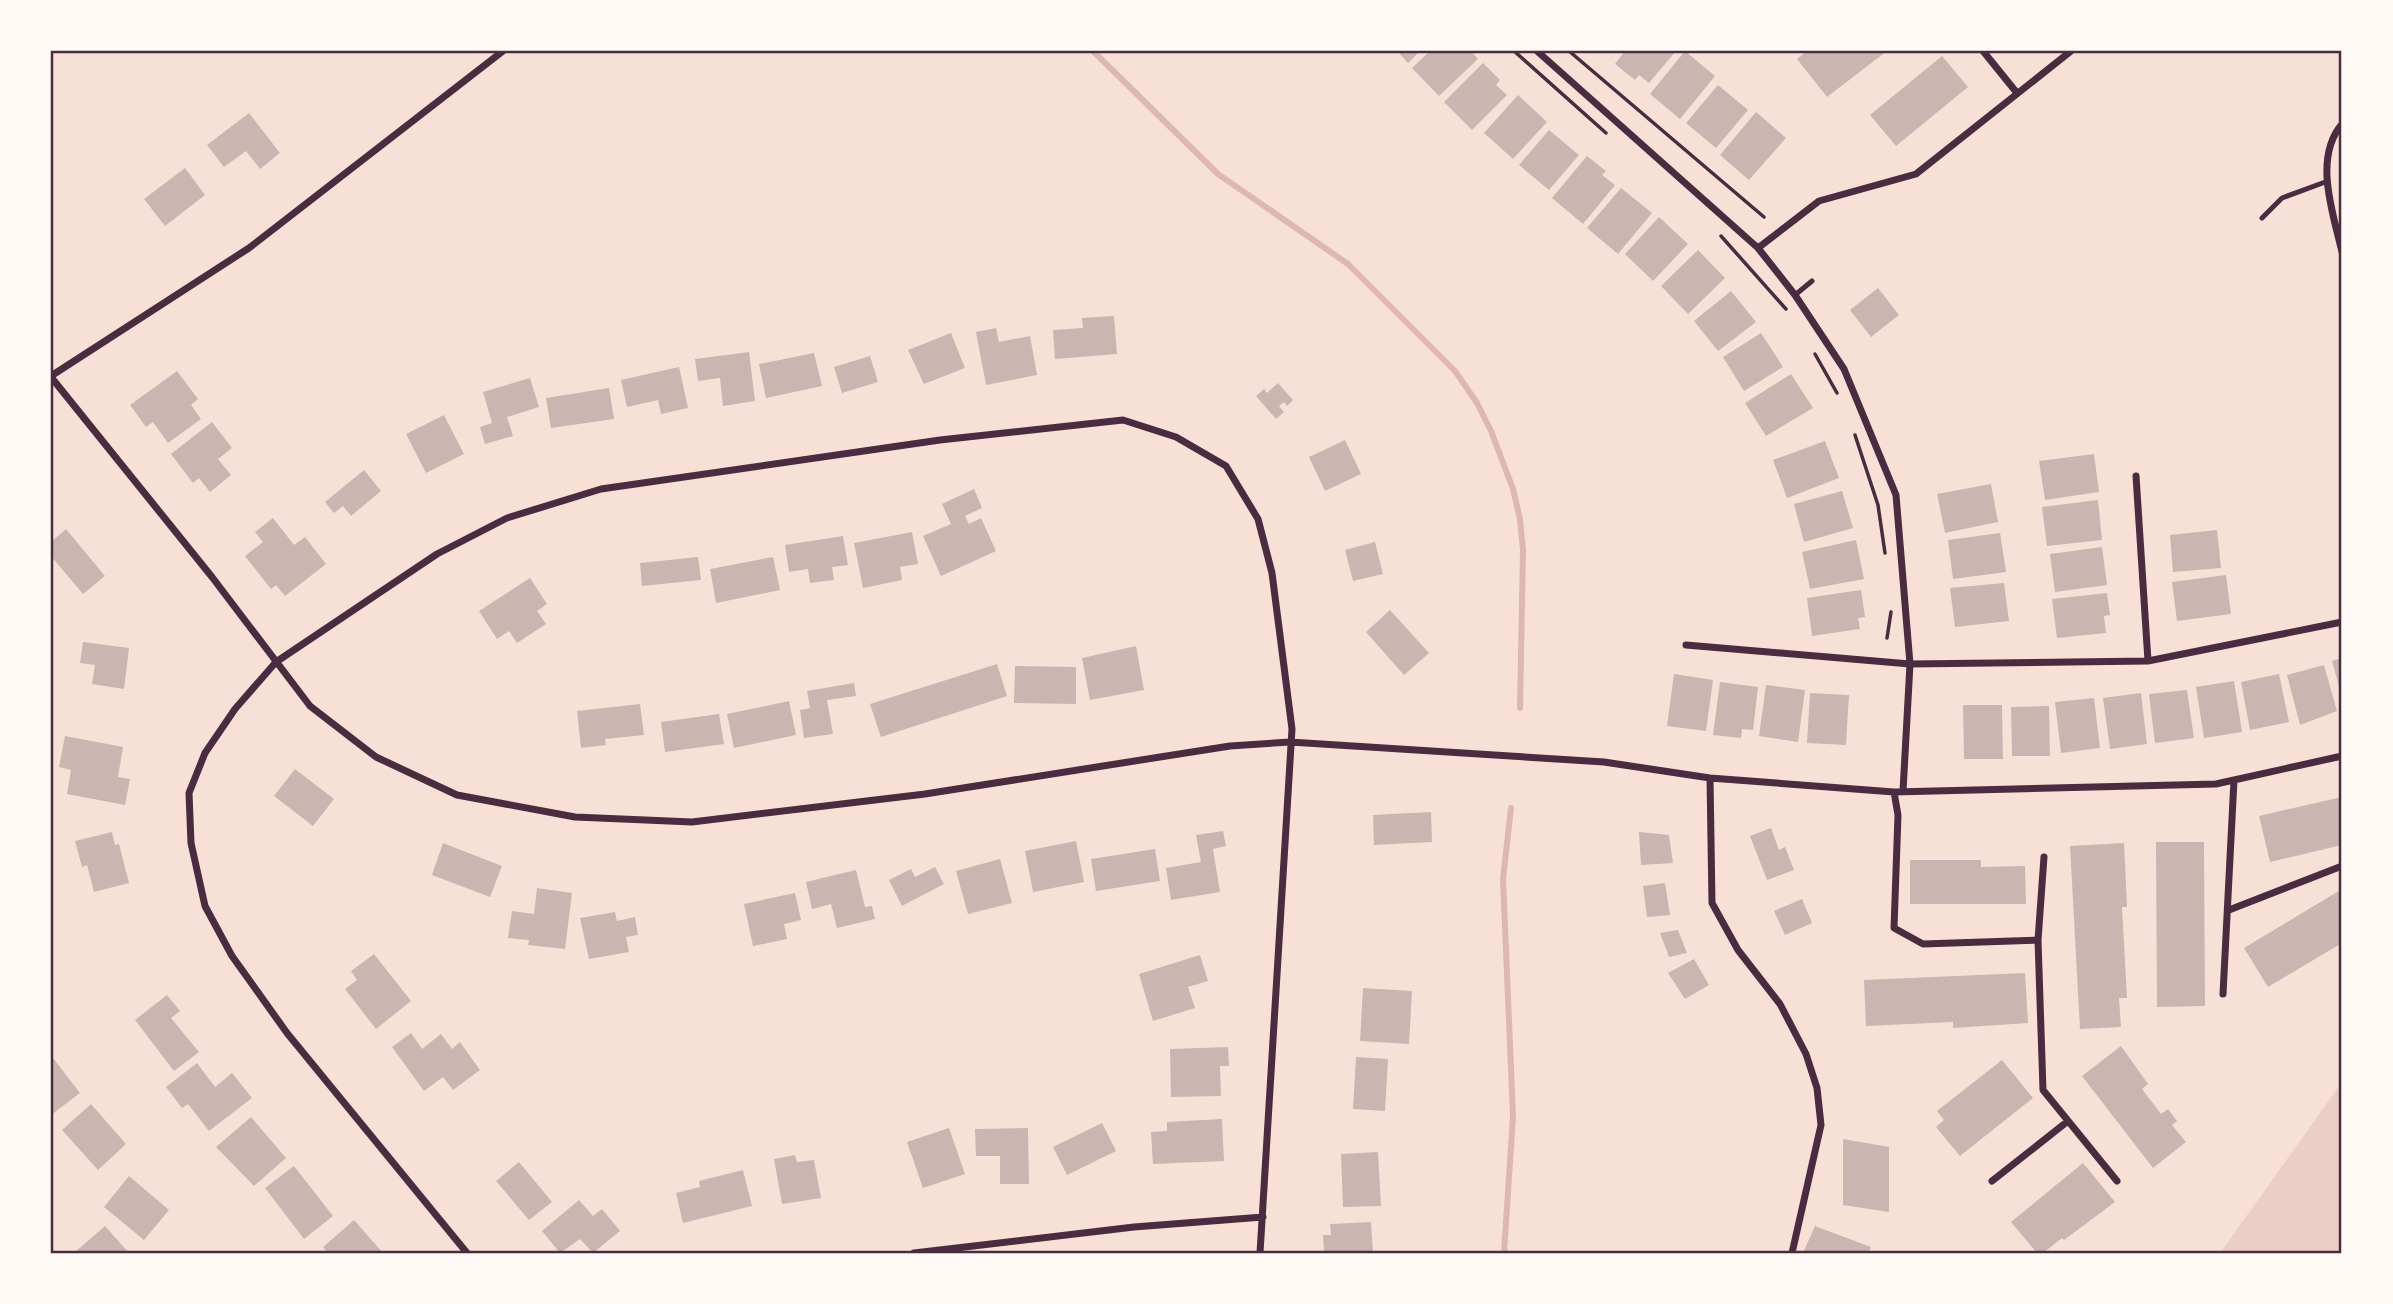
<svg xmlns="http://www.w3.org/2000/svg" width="2393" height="1304" font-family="'PT Sans Narrow',sans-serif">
<rect width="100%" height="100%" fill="#f7e1d7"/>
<path fill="#ebcfc5" d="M2342,1082v171h-122z"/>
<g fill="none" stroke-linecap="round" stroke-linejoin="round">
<path stroke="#dcb8b0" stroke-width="6" d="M1093,51l125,123 130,90 107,107 22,32 14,28 22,58 7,30 3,31 -3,158
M1504,1253l9,-137 -10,-237 8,-71"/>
</g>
<path fill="#ccb4b1" d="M1397,51h23l-12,12z
M1430,51h41l7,8 -39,37 -27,-28z
M1625,51h51l-27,32 -10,-8 -4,5 -20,-16z
M1685,51l30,25 -35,43 -30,-25z
M1807,51h80l-60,46 -30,-38z
M1942,56l26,31 -72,59 -26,-31z
M1483,63l17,17 -4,5 11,10 -35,35 -28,-28z
M1718,85l30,25 -32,38 -30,-25z
M1518,95l29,27 -34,37 -29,-26z
M1756,112l30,26 -37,42 -29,-25z
M249,113l31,40 -20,16 -14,-18 -22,16 -17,-22z
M1549,130l30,25 -30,35 -30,-25z
M1587,156l19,15 -4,4 13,10 -32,39 -31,-26z
M185,168l20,27 -40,31 -21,-27z
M1621,188l31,25 -34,41 -31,-26z
M1659,217l29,27 -35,37 -28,-27z
M1698,250l27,28 -37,36 -27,-28z
M1878,288l21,27 -28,22 -21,-27z
M1731,291l25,31 -38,29 -24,-30z
M1114,316l3,38 -62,5 -2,-29 30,-2 -1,-10z
M996,328l3,14 31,-6 7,39 -51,10 -10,-53z
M951,333l14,35 -41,16 -16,-34z
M1761,333l22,34 -39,24 -21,-34z
M749,352l6,49 -32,5 -3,-28 -22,3 -3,-22z
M814,353l8,33 -56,12 -7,-34z
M870,356l8,26 -36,11 -8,-26z
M679,367l9,41 -27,6 -3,-14 -31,7 -6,-27z
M177,371l21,28 -7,6 10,14 -33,24 -15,-21 -7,5 -16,-22z
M1791,374l22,34 -47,28 -21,-33z
M530,378l9,29 -32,10 6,19 -28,8 -5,-17 12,-4 -9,-31z
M1278,383l15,17 -6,6 -3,-4 -5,4 5,6 -8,7 -20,-23 8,-7 3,4z
M609,388l5,31 -63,9 -5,-30z
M444,415l20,39 -38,19 -20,-39z
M212,422l20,26 -14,11 13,16 -21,17 -11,-14 -6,5 -22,-29z
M1345,440l16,34 -36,17 -16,-34z
M1825,441l14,37 -52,20 -14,-38z
M2094,454l5,38 -54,8 -6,-39z
M364,470l17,21 -30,25 -8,-10 -9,7 -9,-11z
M1991,484l7,38 -53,11 -8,-39z
M974,489l8,19 -17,8 4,8 12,-6 15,33 -55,25 -18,-40 28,-12 -9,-20z
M1842,491l11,37 -49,14 -10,-38z
M2098,500l4,40 -55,6 -5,-39z
M273,518l21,27 11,-8 21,27 -41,32 -9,-11 -5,4 -26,-33 18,-14 -8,-10z
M66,529l39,47 -22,18 -32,-38v-14z
M2217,530l4,38 -48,4 -3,-37z
M912,532l6,32 -18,3 2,13 -39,8 -9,-45z
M2000,533l6,39 -53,7 -5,-39z
M843,536l5,29 -16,2 2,13 -24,3 -2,-14 -19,3 -4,-27z
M1856,540l8,39 -54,10 -8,-37z
M1375,542l8,32 -30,7 -8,-31z
M2102,547l5,38 -52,7 -5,-38z
M698,557l3,23 -59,6 -2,-23z
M773,557l7,33 -64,13 -6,-34z
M2226,575l5,39 -54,7 -5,-39z
M530,578l17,26 -10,7 9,13 -29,19 -8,-12 -12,8 -18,-28z
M2004,583l5,38 -54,6 -5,-39z
M1861,590l4,27 -7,1 2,11 -48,7 -5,-38z
M2107,593l3,22 -6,1 2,17 -49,5 -5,-39z
M1390,610l39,43 -25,22 -38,-43z
M83,642l46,6 -5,41 -32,-5 3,-19 -15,-2z
M1136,646l8,44 -54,10 -8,-42z
M2342,658v36h-1l-9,-33z
M997,664l10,32 -126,41 -11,-33z
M2324,665l13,46 -37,14 -13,-50z
M1015,666l61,1v37l-62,-1z
M1674,674l39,6 -7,51 -39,-5z
M2279,674l10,48 -39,8 -9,-48z
M2234,681l8,51 -38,6 -8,-51z
M1720,682l38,5 -5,43 -11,-1 -1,9 -28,-3z
M854,683l2,13 -29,4 6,34 -29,4 -4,-28 10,-2 -3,-17z
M1766,685l39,5 -7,52 -39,-6z
M2187,690l7,48 -39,5 -6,-49z
M1810,693l39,2 -3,50 -39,-2z
M2141,693l6,51 -37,5 -7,-51z
M2094,698l6,50 -39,5 -6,-51z
M789,701l7,34 -62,13 -7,-34z
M640,704l4,31 -39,4 1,6 -25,3 -4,-37z
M1963,705h39l1,54h-39z
M2049,706l1,50h-38l-1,-49z
M719,714l5,30 -59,8 -4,-30z
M65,736l58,11 -5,30 12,2 -5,26 -58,-11 4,-24 -12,-3z
M295,769l39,30 -21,27 -39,-30z
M2342,797v48l-72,17 -11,-46z
M1431,812l1,30 -58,3 -1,-30z
M1771,828l8,22 6,-3 9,23 -27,10 -17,-44z
M1223,831l3,15 -13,3 7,43 -49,8 -5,-32 35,-6 -5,-27z
M112,832l3,13 4,-1 10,39 -35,9 -7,-27 -5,2 -7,-26z
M1639,832l30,3 4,28 -32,2z
M1076,841l8,41 -51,10 -8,-41z
M2156,842h48l1,164 -48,1z
M443,843l59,23 -12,31 -58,-22z
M2124,843l3,64h-5l5,91h-8l2,29 -41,2 -10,-183z
M1155,849l5,32 -64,10 -5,-32z
M1000,859l12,44 -44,11 -12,-43z
M1910,860h71v7l44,-1 1,38h-116z
M935,867l9,17 -42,22 -13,-26 22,-11 4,8z
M856,870l9,37 7,-1 3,13 -38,9 -6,-24 -19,5 -6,-27z
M1665,883l5,32 -23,2 -4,-31z
M537,888l35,5 -7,56 -37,-4 1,-5 -21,-2 4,-27 22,3z
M2342,889v54l-74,44 -24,-39z
M795,893l6,27 -17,4 3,15 -34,7 -9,-42z
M1802,899l10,24 -27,12 -11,-24z
M615,912l2,9 18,-4 3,18 -12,2 3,15 -40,7 -9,-41z
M1678,930l9,23 -18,4 -9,-24z
M374,954l37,47 -35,28 -31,-40 12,-9 -6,-9z
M1200,955l8,26 -20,6 7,21 -42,13 -14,-47z
M1694,959l15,26 -24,14 -17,-26z
M2025,973l3,50 -75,5v-6l-87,4 -2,-46z
M1363,988l49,3 -3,53 -49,-3z
M167,995l13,16 -9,7 28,34 -25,19 -39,-51z
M411,1033l11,16 19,-15 11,15 8,-7 20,28 -27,20 -10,-13 -19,14 -32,-44z
M2121,1046l27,38 -6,5 19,25 7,-5 9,12 -5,4 14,17 -33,26 -71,-92z
M1228,1047l1,19h-9l1,30 -50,1 -1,-48z
M1356,1057l32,2 -3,52 -32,-2z
M53,1058l27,35 -29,22v-55z
M2002,1060l31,38 -73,58 -24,-29 8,-7 -7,-9z
M197,1063l18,24 17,-14 20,25 -43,33 -21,-27 -6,4 -16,-21z
M91,1104l35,40 -28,26 -36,-40z
M251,1117l35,41 -32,28 -38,-39z
M1222,1119l2,42 -71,3 -2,-32 16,-1v-9z
M1102,1123l14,28 -49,24 -14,-28z
M949,1128l16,46 -42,14 -16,-46z
M1028,1128l1,56h-29v-28h-24l-1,-27z
M1843,1139l46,8v65l-46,-7z
M1378,1152l3,54 -38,1 -2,-53z
M795,1155l2,7 17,-2 7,38 -39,6 -8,-45z
M519,1162l33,40 -23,18 -33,-39z
M2083,1163l32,39 -51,38 -2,-2 -19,15h-6l-26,-31z
M294,1166l39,50 -29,23 -39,-51z
M743,1170l9,36 -69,17 -7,-30 24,-6 -1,-6z
M129,1176l40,34 -25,30 -40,-33z
M579,1200l14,16 9,-7 18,22 -27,22 -13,-14 -20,14 -18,-22z
M354,1220l29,33h-55l-5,-6z
M1371,1222l2,31h-49l-1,-18h8l-1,-11z
M105,1226l24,27h-55z
M1815,1226l56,21 -3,6h-65z"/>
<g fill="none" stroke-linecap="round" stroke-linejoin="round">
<path stroke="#4a2c40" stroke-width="3.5" d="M1514,51l92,82
M1569,51l195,166
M1721,236l65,73
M1815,354l22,39
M1855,435l23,70 7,48
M1887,638l4,-26"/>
<path stroke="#4a2c40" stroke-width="5" d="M2262,218l20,-20 46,-17
M1795,295l17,-14"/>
<path stroke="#4a2c40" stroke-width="7" d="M1537,51l221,197 37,47 49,74 52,126 14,169 -7,127
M1983,51l34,42
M2342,124c-29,34 -9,89 0,128
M1758,248l61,-47 97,-27 155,-123
M51,376l198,-128 254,-197
M51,377l161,200 98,129 66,51 81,38 118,22 117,5 233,-28 305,-48 60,-4 314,20 106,16 184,14 322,-8 126,-28
M2136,476l12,185
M1686,645l224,19 238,-3 194,-39
M1710,778l2,125 26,47 42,54 26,50 11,34 4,37 -29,128
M1894,792l4,23 -4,113 29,16 115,-4 5,150 74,91
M2229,910l113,-44
M2038,940l6,-83
M2223,994l11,-214
M1992,1181l76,-60
M467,1253l-180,-220 -55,-77 -27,-50 -14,-63 -2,-50 16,-40 30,-44 41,-47 161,-108 70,-36 94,-29 339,-49 183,-20 53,17 50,29 32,53 14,54 20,156 -32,524
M914,1253l220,-26 129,-10"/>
</g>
<rect width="2393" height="1304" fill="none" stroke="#fffaf5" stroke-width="105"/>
<rect x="52" y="52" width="2288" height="1200" fill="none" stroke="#4a2c40" stroke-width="2.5"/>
</svg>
